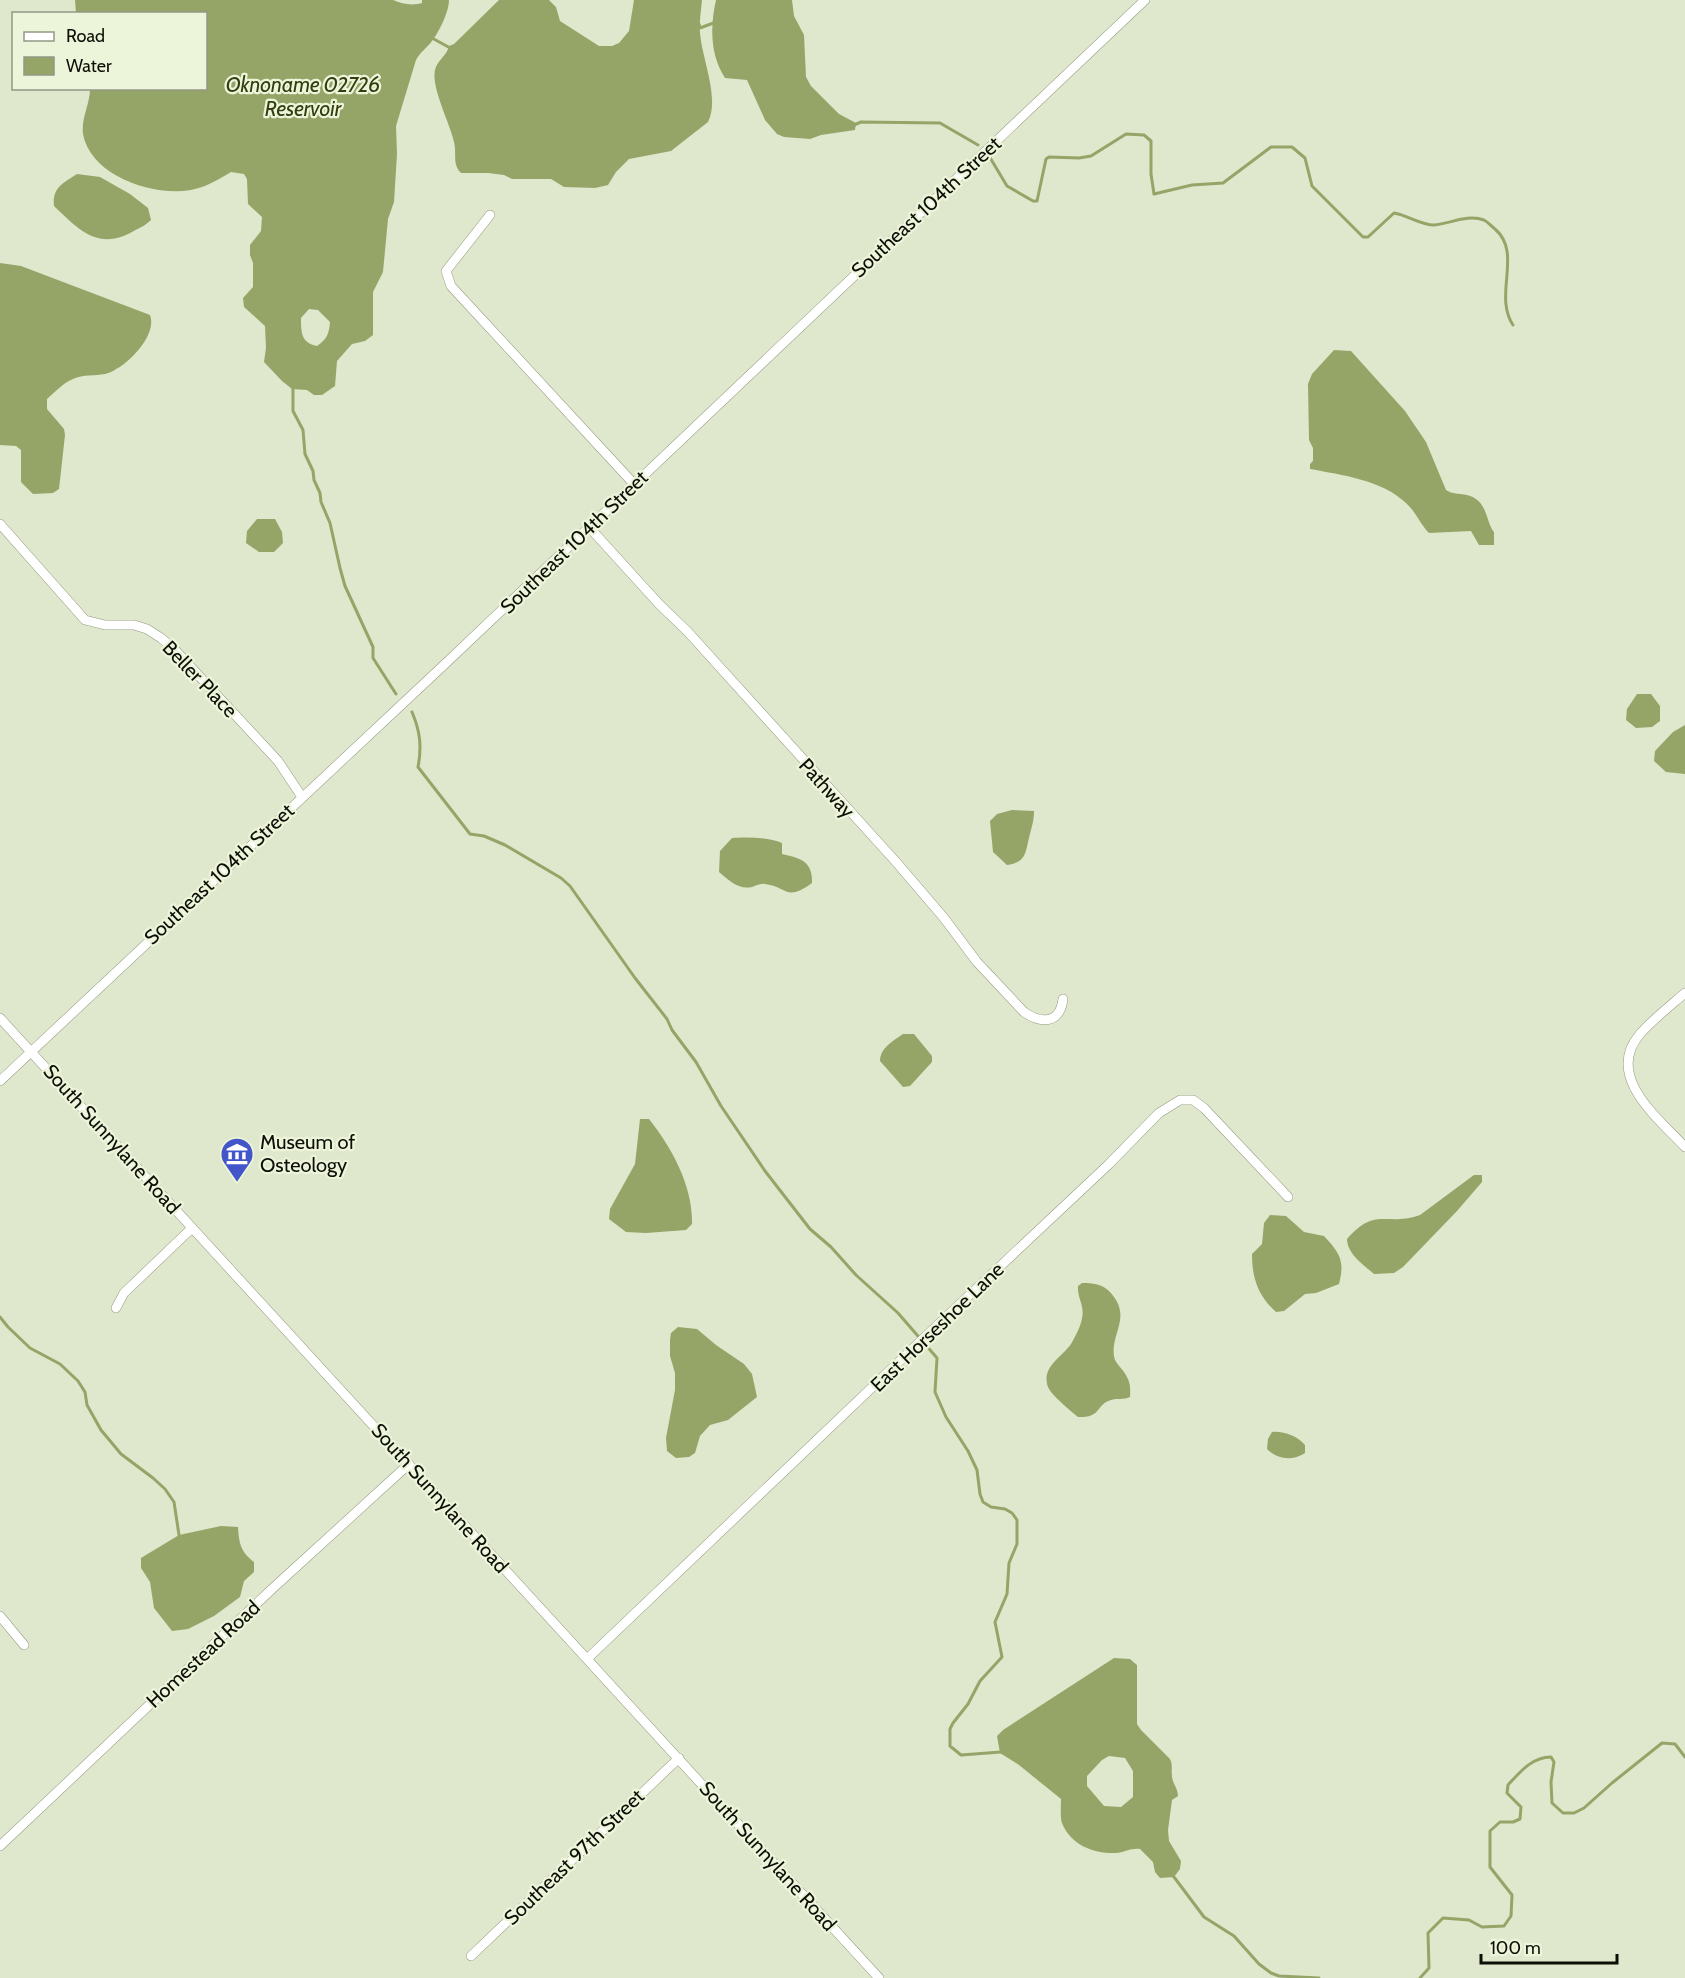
<svg xmlns="http://www.w3.org/2000/svg" width="1685" height="1978" font-family="Cabin,sans-serif">
<rect width="100%" height="100%" fill="#dfe7cd"/>
<path fill="#95a567" fill-rule="evenodd" d="M75,0h318c9,4 19,6 29,3v-3h27c0,12 -10,32 -17,41 -5,7 -12,11 -16,19l-20,66 1,28 -3,48 -6,17 -5,53 -10,20v43l-8,6 -13,3 -15,17 -2,25 -13,9h-8l-7,-5 -15,-1 -10,-8 -18,-19 2,-14 -1,-22 -21,-19 -1,-9 10,-11v-24l-3,-8v-10l11,-14 1,-14 -14,-13 -1,-25 -3,-5 -13,-2c-10,6 -18,11 -29,15 -38,14 -111,-8 -119,-53 -2,-16 7,-30 7,-45l116,-1v-74l-130,-1zM309,309l9,1 12,12c-1,12 -3,17 -13,24 -16,-3 -16,-14 -16,-28z
M499,0h50l7,7 4,14 39,25h13l7,-3 10,-12 5,-31h68c-1,11 -3,23 -2,33 2,26 20,65 8,89l-37,29 -42,8 -13,13 -8,13 -13,3 -31,-1 -13,-8h-39l-8,-4 -16,-2h-27c-9,-9 -4,-19 -7,-31 -4,-19 -23,-54 -19,-72 2,-10 12,-14 14,-24l5,-2z
M716,0h76l2,16 10,19 2,42 5,9 28,28 17,9 -1,7 -34,5 -11,4 -26,-2 -7,-3 -12,-14 -18,-40 -22,-2c-15,-23 -15,-52 -9,-78z
M77,174l23,3 30,17 18,14 3,12c-6,6 -12,8 -19,12 -34,19 -54,-3 -78,-26 -2,-18 9,-23 23,-32z
M0,263l21,3 129,49c8,21 -25,54 -45,59 -10,2 -22,0 -32,5 -10,4 -18,13 -26,20v10l17,20 1,6 -6,54 -6,4 -20,1 -12,-12v-32l-5,-4 -16,-1z
M1334,350l17,1 54,60 21,31 20,48c7,5 16,3 24,6 18,6 16,27 24,36v13h-15l-8,-14 -42,2c-9,-9 -13,-21 -23,-30 -24,-23 -64,-28 -96,-34v-5l3,-3v-13l-4,-8 -1,-56 4,-10z
M257,519h18l7,13 1,11 -9,9h-15l-13,-9 1,-12z
M1637,694h14l9,12v15l-8,6 -16,1 -10,-8 1,-11z
M1685,725v49l-19,-2 -12,-11 1,-10 18,-19z
M1012,810l22,1c0,9 -2,15 -4,23 -5,17 -2,28 -23,31l-14,-13 -3,-31 7,-7z
M732,838c15,-1 36,-1 50,5v11c18,4 31,7 30,29 -26,19 -24,4 -47,1 -5,-1 -9,2 -13,3 -14,3 -23,-7 -33,-15l1,-21z
M903,1034h11l18,22v6l-22,24 -7,1 -23,-26c0,-13 13,-20 23,-27z
M640,1119h9c23,29 44,67 43,105l-6,6 -40,3 -20,-1 -17,-13 1,-10 25,-45z
M1474,1175h8v7l-25,29 -54,56 -9,6 -20,1c-10,-9 -27,-20 -27,-35 29,-33 39,-12 73,-24z
M1270,1215l16,1 18,16 20,4c16,17 21,25 15,48l-23,9 -11,1 -21,17 -8,1c-18,-16 -24,-34 -24,-58l10,-10 2,-21z
M1082,1283c14,0 24,2 32,14 17,23 -6,40 1,63 1,2 4,6 5,7 9,11 11,16 10,30 -7,3 -13,1 -19,3 -16,5 -9,18 -33,17 -7,-6 -27,-22 -30,-30 -7,-20 13,-29 23,-43 4,-7 10,-18 11,-26 3,-12 -5,-20 -4,-32z
M678,1327l19,2 19,16 28,19 8,10 5,23 -29,23 -18,5 -10,11 -5,17 -6,4 -13,1 -9,-7 -1,-13 9,-48v-17l-5,-17v-16l1,-7z
M1272,1432c12,-1 25,4 33,13v8c-12,8 -28,7 -38,-4l1,-10z
M221,1526l17,1c1,17 3,25 16,35v10l-10,9 -4,16 -26,19 -26,13 -16,2 -18,-23 -4,-26 -9,-14v-10l38,-23z
M1114,1658l16,1 7,6v59l4,6 29,29c3,6 1,10 2,17 0,7 6,12 6,20l-6,4 -4,30 1,11 12,20 -1,8 -6,8 -14,1 -5,-6 -2,-10 -13,-13c-9,-1 -15,3 -23,4 -22,1 -46,-7 -55,-30 -2,-6 -1,-17 -1,-24l-42,-34 -19,-12 -3,-17 6,-6zM1109,1756l16,2 8,13v26l-12,10 -17,-1 -17,-20v-10l15,-16z"/>
<g fill="none" stroke-linecap="round" stroke-linejoin="round">
<path stroke="#95a567" stroke-width="3" d="M699,24l1,4 16,-6
M432,38l20,11
M854,125l7,-3 79,1 38,22
M989,156l18,30 26,15h4l9,-42 3,-2 30,1 12,-2 35,-22 18,1 7,6v33l3,20 38,-9 31,-2 48,-36h21l13,11 7,28 51,51h5l26,-24c13,2 27,12 40,12 16,-1 33,-11 50,-5 4,2 7,6 11,9 28,24 -2,66 18,96
M293,387v24l10,19 2,24 8,17 1,9 6,13 1,9 9,21 10,45 5,18 28,61v11l23,36
M412,712c8,19 10,34 6,55l52,67 14,2 21,9 56,33 9,8 65,92 32,41 5,11 24,32 25,44 44,65 45,58 21,18 25,28 42,38 39,45 -2,34 11,25 22,34 9,19 3,24 3,8 8,5 14,2 7,4 5,7v24l-8,19 -2,31 -12,28 7,35 -22,24 -12,23 -15,19 -3,6v17l11,9 40,-3
M0,1317l8,10 22,21 30,16 18,17 7,11 2,13 14,25 20,24 32,24 12,11 9,13 5,33
M1171,1875l3,2 30,40 30,19 25,28 12,9 8,3 40,2
M1420,1978l9,-10 -1,-35 15,-15 26,2 13,7 22,-1 7,-10 1,-21 -22,-28v-36l10,-9h13l7,-3 1,-12 -14,-14 1,-8c12,-13 24,-28 43,-28l3,5 -3,20 1,21 11,10h11l10,-5 28,-25 50,-40 13,1 10,13"/>
<g stroke="#939a82" stroke-width="10">
<path id="minor" d="M490,215l-44,56 5,15 183,198
M0,524l85,96 20,5h29l13,4 14,9 14,12 103,111 24,36
M589,527l70,77 29,28 209,231 47,55 33,44 47,50c17,12 36,12 39,-13
M1685,993c-15,13 -32,26 -45,41 -36,42 18,84 45,113
M0,1018l879,960
M0,1081l446,-418 699,-663
M116,1308l8,-15 68,-65
M0,1616l24,29
M587,1659l340,-324 181,-170 51,-52 21,-13h13l11,8 84,89
M0,1846l272,-257 137,-125
M471,1956l208,-198"/>
</g>
<use href="#minor" stroke="#fff" stroke-width="9"/>
</g>
<defs>
<g id="museum-pin" transform="scale(1.725)"><path d="M0 17L-7.5 6A9.5 9.5 0 1 1 7.5 6Z" fill="#4256ca" stroke="#ecf4da"/><path d="M0-6L6-3V-2H-6V-3ZM-5-1h2V3h-2ZM-1-1h2V3h-2ZM3-1h2V3H3ZM-6 4H6V6H-6Z" fill="#fff"/></g>
</defs>
<g fill-rule="evenodd">
<use href="#museum-pin" x="237" y="1154"/>
</g>
<g text-anchor="middle" dominant-baseline="central" stroke-width="4.5" stroke-linejoin="round" paint-order="stroke">
<g font-size="20" fill="#0d0f07" stroke="#ecf4da">
<text transform="translate(926 207) rotate(-43)">Southeast 104th Street</text>
<text transform="translate(574 542) rotate(-44)">Southeast 104th Street</text>
<text transform="translate(200 679) rotate(46)">Beller Place</text>
<text transform="translate(827 788) rotate(48)">Pathway</text>
<text transform="translate(219 874) rotate(-43)">Southeast 104th Street</text>
<text transform="translate(112 1139) rotate(48)">South Sunnylane Road</text>
<text transform="translate(937 1327) rotate(-44)">East Horseshoe Lane</text>
<text transform="translate(440 1498) rotate(48)">South Sunnylane Road</text>
<text transform="translate(203 1654) rotate(-43)">Homestead Road</text>
<text transform="translate(768 1856) rotate(48)">South Sunnylane Road</text>
<text transform="translate(574 1857) rotate(-44)">Southeast 97th Street</text>
</g>
<g font-size="20" fill="#0d0f07" stroke="#ecf4da" text-anchor="start">
<text x="260" y="1142">Museum of<tspan x="260" dy="23">Osteology</tspan></text>
</g>
<g font-size="21" font-style="italic" fill="#333d0d" stroke="#ecf4da">
<text x="303" y="84">Oknoname 02726<tspan x="303" dy="24">Reservoir</tspan></text>
</g>
</g>
<rect x="12" y="12" width="195" height="78" fill="#ecf4da" stroke="#939886" stroke-width="1.5"/>
<rect x="24" y="32" width="30" height="9" fill="#ffffff" stroke="#939886" stroke-width="1.5"/>
<text x="66" y="42" font-size="18" fill="#0d0f07">Road</text>
<rect x="24" y="57" width="30" height="18" fill="#95a567" stroke="#939886" stroke-width="1.5"/>
<text x="66" y="72" font-size="18" fill="#0d0f07">Water</text>
<path d="M1481 1954v9h136v-9" fill="none" stroke="#0d0f07" stroke-width="3"/>
<text x="1490" y="1954" font-size="18" fill="#0d0f07" stroke="#ecf4da" stroke-width="4.5" paint-order="stroke">100 m</text>
</svg>
